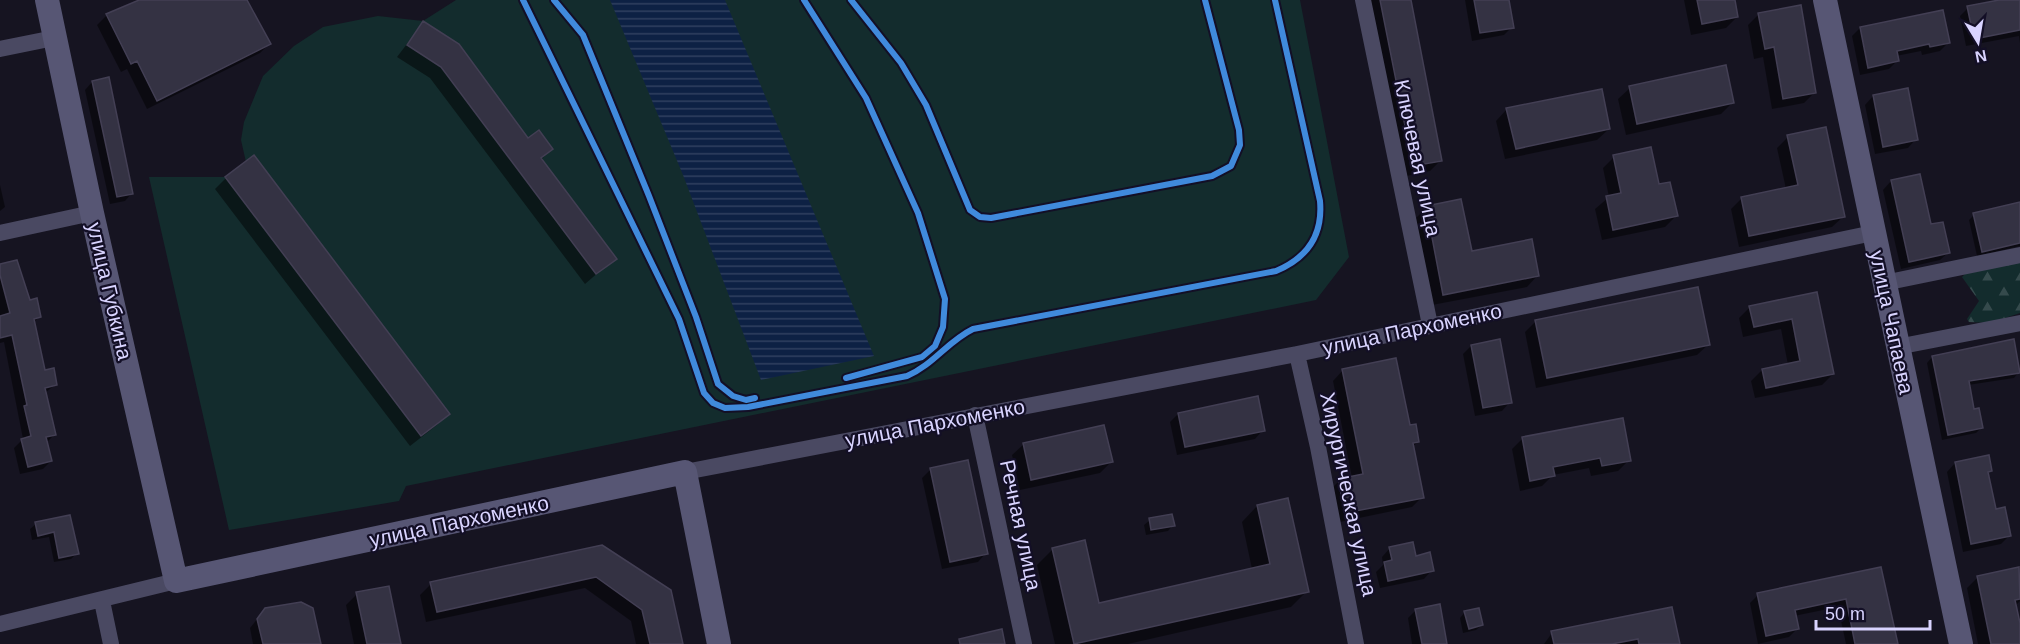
<svg xmlns="http://www.w3.org/2000/svg" width="2020" height="644" font-family="Arial,sans-serif">
<defs>
<pattern id="forest-firs" width="22" height="20" patternUnits="userSpaceOnUse" patternTransform="scale(1.5)"><rect width="22" height="20" fill="#132c2d"/><path d="M5 1l3.5 6h-7zM16 11l3.5 6h-7z" fill="#354a4c"/></pattern>
<pattern id="water-rules" width="6" height="5" patternUnits="userSpaceOnUse" patternTransform="scale(1.5)"><rect width="6" height="5" fill="#0d2144"/><path d="M0 2.5h6" fill="none" stroke="#304060"/></pattern>
</defs>
<rect width="100%" height="100%" fill="#161421"/>
<path fill="#132c2d" d="M456,0h844l49,257 -33,43 -910,186 -7,15 -170,29 -80,-353h76l21,-15 -5,-22 3,-18 19,-46 31,-30 29,-19 55,-11 45,5z"/>
<path fill="url(#forest-firs)" d="M2020,261v52l-30,10 -21,-1 -2,-3 12,-18 -17,-24 3,-3z"/>
<path fill="url(#water-rules)" d="M610,0h115l149,356 -113,24 -78,-205z"/>
<path fill="#0007" d="M142,0h103l24,44 -9,9 -113,56 -20,-40 -6,3 -24,-47 10,-10z
M1367,0h42l32,160 -11,11 -28,6z
M1465,0h43l4,27 -8,8 -32,6z
M1684,0h49l4,17 -11,11 -35,7z
M2007,0h13v43l-1,-7 -53,10 -6,-30 8,-8z
M1759,14l56,78 -11,11 -32,6 -9,-52 -9,2 -6,-34z
M423,23l105,117 23,9 -10,11 74,98 -30,26 -155,-206 -33,-21z
M1860,28l88,15 -8,8 -18,4 -1,-4 -25,5 1,5 -8,8 -29,6 -8,-39z
M92,82l40,111 -7,8 -15,3 -25,-114z
M1630,88l102,15 -11,11 -95,21 -8,-36z
M1873,96l43,43 -8,9 -33,6 -10,-49z
M1507,109l102,20 -12,11 -92,19 -9,-38z
M1788,137l56,79 -12,11 -93,20 -8,-38 11,-11 44,-9 -9,-41z
M1614,157l44,29 18,30 -11,11 -63,13 -7,-31 14,-12 -6,-29z
M226,178l222,236 -11,11 -27,21 -195,-257z
M1891,181l58,71 -9,8 -39,9 -18,-79z
M0,185l5,22 -5,4z
M2020,204v42l-43,10 -8,-36 5,-5z
M1427,207l43,46 68,22 -11,12 -95,18 -16,-87z
M0,266l40,50 -7,7 11,49 12,12 -11,9 10,41 -9,9 5,18 -8,8 -23,5 -6,-26 9,-9 -19,-97 -4,1z
M1816,294l17,80 -11,11 -67,13 -4,-17 11,-11 26,-5 -7,-36 -38,8 -4,-19 11,-11z
M1536,321l173,23 -12,11 -161,33 -11,-56z
M1471,346l39,56 -8,9 -27,5 -12,-62z
M1932,357l87,15 -5,6 -46,7 5,26 8,17 -5,5 -34,7 -15,-77z
M1343,370l66,57 9,15 -6,5 10,50 -10,10 -77,16 -6,-32 10,-10 13,-3 -19,-97z
M1178,414l85,16 -8,9 -78,16 -7,-33z
M1523,438l106,22 -11,11 -27,5 -2,-8 -36,7 -11,11 -22,5 -8,-42z
M1024,444l87,18 -11,11 -80,17 -8,-35z
M1955,463l36,7 -4,4 8,37 14,25 -8,8 -38,8 -16,-80z
M931,469l55,84 -8,9 -36,7 -20,-91z
M1257,506l50,85 -16,16 -163,37h-73l-18,-79 16,-16 45,55 154,-35 -10,-47z
M69,516l8,37 -6,6 -17,3 -5,-25 -17,3 -2,-11 6,-5z
M1150,520l23,5 -5,6 -22,4 -2,-10z
M602,546l79,98h-45l-5,-23 -46,-33 -159,34 -6,-27 11,-11z
M1390,548l25,10 17,12 -8,9 -44,9 -4,-16 7,-7 -1,-8z
M1880,569l16,75h-50l-8,-37 -44,9 3,13 -8,8 -31,7 -8,-41 8,-8z
M2017,569l3,32 -5,5 5,18v20h-42l-11,-56 11,-11z
M357,594l42,50h-45l-8,-39z
M1671,608l7,36h-134l8,-11z
M265,609l54,35h-66l-3,-16z
M1416,610l29,34h-33l-4,-26z
M1465,612l17,13 -6,5 -13,3 -3,-15z"/>
<path fill="#343243" stroke="#433f54" stroke-width="1.5" d="M139,0h108l24,44 -114,57 -20,-40 -6,3 -25,-50z
M1380,0h31l31,161 -29,5z
M1474,0h35l5,28 -34,5z
M1697,0h38l3,17 -36,7z
M1999,0h21v30l-46,9 -7,-33z
M1801,5l15,88 -33,6 -9,-52 -9,2 -7,-36z
M1943,10l7,33 -20,4 -1,-3 -32,7 2,10 -31,7 -8,-41z
M423,21l36,23 69,94 11,-8 14,19 -12,9 76,101 -21,15 -155,-207 -34,-22z
M1726,65l8,38 -97,21 -8,-38z
M109,77l24,117 -16,3 -25,-116z
M1908,88l10,52 -35,7 -10,-52z
M1602,89l8,40 -94,20 -10,-41z
M1826,127l19,90 -96,19 -8,-39 57,-12 -11,-50z
M1651,147l8,37 11,-2 8,34 -65,14 -7,-34 15,-3 -8,-38z
M254,155l196,259 -29,22 -196,-259z
M1920,174l11,50 12,-2 7,31 -41,9 -18,-82z
M1461,199l11,52 60,-12 7,37 -96,19 -17,-89z
M2020,202v41l-38,9 -9,-39z
M17,260l13,40 7,-2 4,19 -7,2 11,51 9,-2 3,17 -12,3 11,47 -10,2 6,24 -24,6 -7,-28 10,-3 -7,-30 3,-1 -15,-70 -12,3v-22l10,-3 -10,-38v-11z
M1698,287l12,58 -163,33 -12,-58z
M1817,292l17,82 -68,14 -4,-19 38,-8 -8,-42 -38,8 -5,-21z
M1500,339l12,64 -29,5 -12,-63z
M2014,339l6,34 -51,8 5,28 5,-1 4,20 -35,7 -16,-79z
M1396,358l14,67 6,-1 3,18 -6,1 11,55 -79,15 -7,-34 25,-5 -21,-105z
M1258,396l7,35 -80,16 -7,-34z
M1623,418l8,43 -29,5 -2,-8 -47,9 2,9 -25,5 -8,-44z
M1104,425l9,37 -82,18 -8,-37z
M1989,455l3,16 -4,1 8,37 9,-2 6,29 -40,8 -16,-82z
M968,460l20,94 -38,8 -20,-94z
M1288,498l21,94 -235,52 -22,-96 33,-8 14,63 171,-39 -13,-59z
M1172,514l3,12 -24,4 -2,-12z
M70,515l9,39 -20,4 -5,-26 -16,4 -3,-14z
M1413,542l3,14 14,-4 4,19 -46,10 -4,-19 8,-2 -3,-13z
M602,545l69,45 12,54h-33l-8,-34 -46,-33 -159,35 -7,-30z
M1881,567l17,77h-43l-9,-45 -51,11 4,19 -33,7 -9,-43z
M2019,567l1,32 -5,1 5,23v21h-29l-14,-68z
M389,586l12,58h-34l-11,-52z
M301,602l12,6 8,36h-58l-6,-25 8,-11z
M1440,604l7,40h-25l-7,-35z
M1672,607l8,37h-41l-1,-5 -26,5h-58l-3,-13z
M1479,608l4,17 -14,4 -5,-18z
M1002,629l3,15h-45l-1,-5z"/>
<g fill="none" stroke-linecap="round" stroke-linejoin="round">
<path stroke="#4a4962" stroke-width="16" d="M1363,0l67,325
M0,49l54,-11
M0,233l92,-20
M1884,283l136,-28
M1897,347l123,-24
M1297,354l21,93 38,197
M975,415l49,229
M685,472l612,-118 576,-121
M102,601l9,43
M0,624l176,-43"/>
<path stroke="#575674" stroke-width="24" d="M47,0l45,213 84,368 509,-109 34,172
M1825,0l136,644"/>
<g stroke="#130f26" stroke-width="10">
<path id="cycleway" d="M523,0l156,319 25,74 9,10 12,5 23,-1 159,-31c26,-11 41,-35 66,-47l303,-58c31,-13 47,-36 44,-70l-45,-201
M554,0l29,35 66,161 47,121 22,67 15,12 13,4 9,-2
M804,0l62,98 52,115 27,86 -2,28 -8,19 -13,11 -76,21
M851,0l50,63 25,42 44,105 10,7 11,1 221,-42 19,-10 9,-21 -1,-15 -34,-130"/>
</g>
<use href="#cycleway" stroke="#408adc" stroke-width="6"/>
</g>
<g text-anchor="middle" dominant-baseline="central" stroke-width="4.5" stroke-linejoin="round" paint-order="stroke">
<g font-size="21" fill="#d9d4ff" stroke="#130f26">
<text transform="translate(1418 158) rotate(78)">Ключевая улица</text>
<text transform="translate(110 291) rotate(77)">улица Губкина</text>
<text transform="translate(1892 322) rotate(78)">улица Чапаева</text>
<text transform="translate(1412 329) rotate(-12)">улица Пархоменко</text>
<text transform="translate(935 423) rotate(-11)">улица Пархоменко</text>
<text transform="translate(1349 494) rotate(78)">Хирургическая улица</text>
<text transform="translate(459 521) rotate(-12)">улица Пархоменко</text>
<text transform="translate(1021 525) rotate(78)">Речная улица</text>
</g>
</g>
<g transform="translate(1978 42) rotate(169)" stroke="#130f26" stroke-width="4.5" paint-order="stroke">
<path d="M0-4.5L10 22L0 15L-10 22Z" fill="#d9d4ff"/>
<text y="-9" font-size="16" font-weight="bold" text-anchor="middle" fill="#d9d4ff">N</text>
</g>
<path d="M1816 620v9h114v-9" fill="none" stroke="#d9d4ff" stroke-width="3"/>
<text x="1825" y="620" font-size="18" fill="#d9d4ff" stroke="#130f26" stroke-width="4.5" paint-order="stroke">50 m</text>
</svg>
